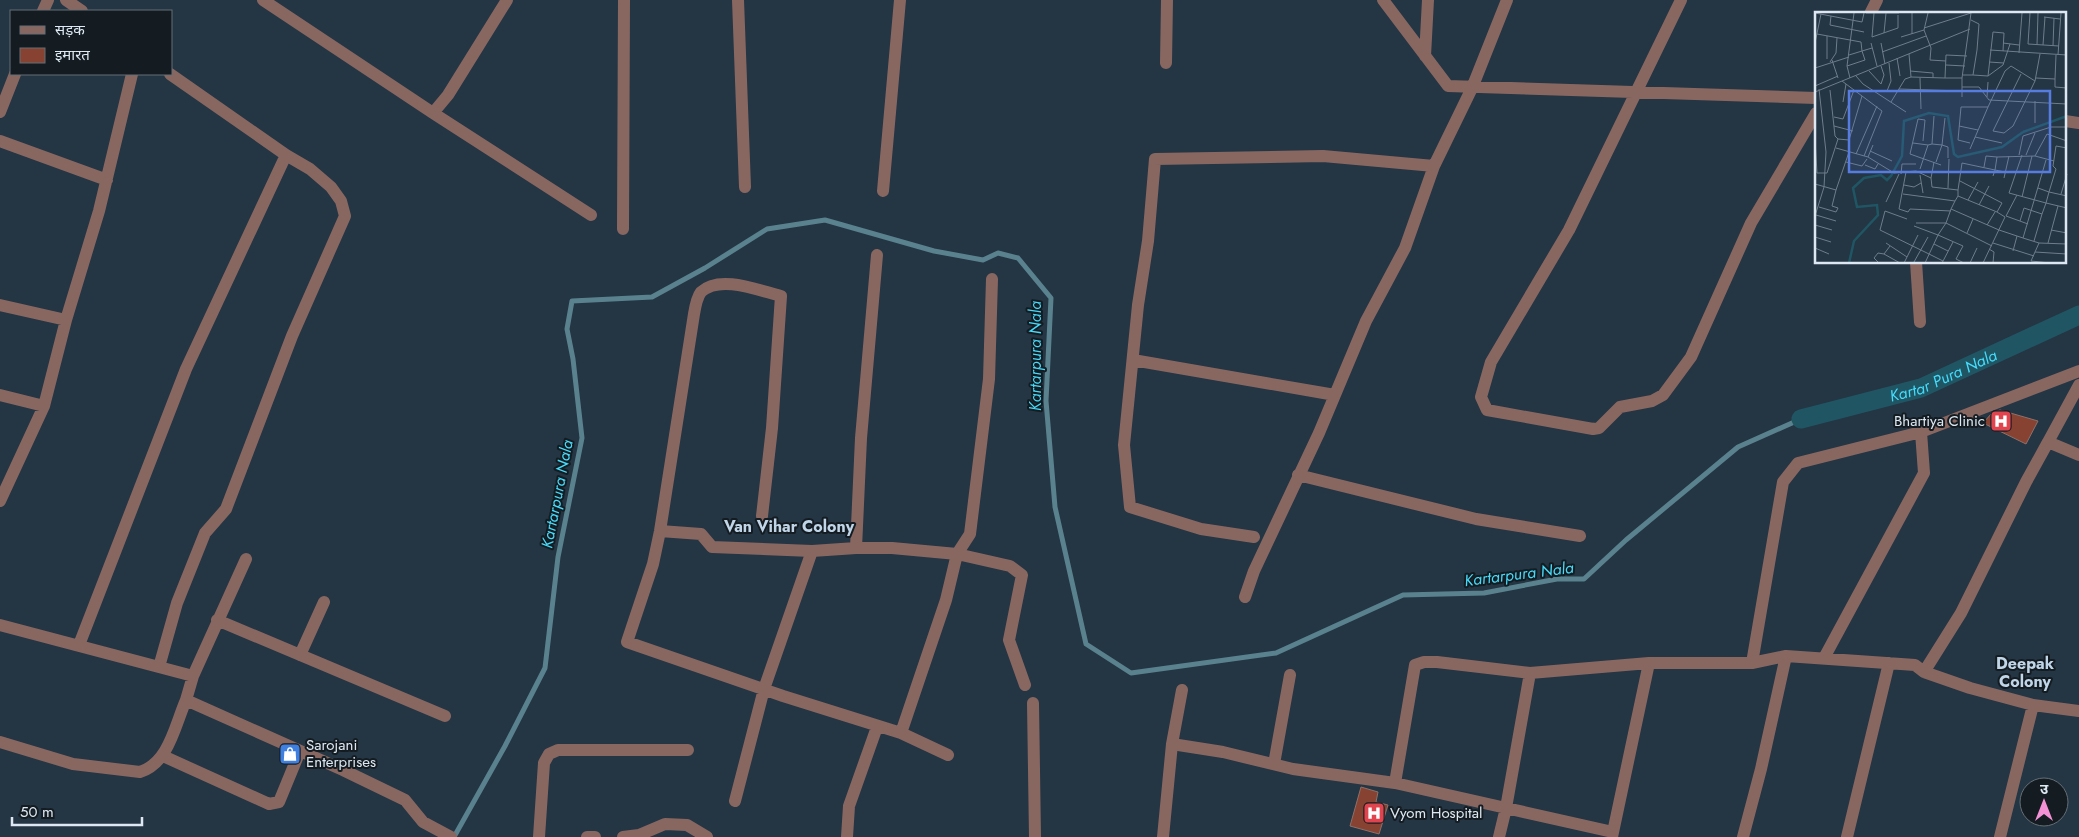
<svg xmlns="http://www.w3.org/2000/svg" width="2079" height="837" font-family="Jost,'Noto Sans Devanagari',sans-serif">
<rect width="100%" height="100%" fill="#243544"/>
<g fill="none" stroke-linecap="round" stroke-linejoin="round">
<path stroke="#59828e" stroke-width="5" d="M454,837l51,-91 40,-78 13,-111 24,-119 -9,-79 -6,-30 5,-28 80,-4 53,-29 62,-39 58,-9 109,31 49,9 15,-7 20,5 33,40 -5,103 9,106 31,137 45,29 145,-20 127,-58 81,-2 73,-14h27l42,-39 112,-93 63,-28"/>
<path stroke="#205663" stroke-width="19" id="s1" d="M1801,419l120,-31 158,-73"/>
</g>
<path fill="#884232" stroke="#8b716a" d="M2000,410l38,11 -12,23 -43,-21 9,-10z
M1361,787l17,5 -2,10 12,3 -9,29 -29,-8z"/>
<g fill="none" stroke-linecap="round" stroke-linejoin="round">
<path stroke="#896761" stroke-width="12" d="M66,0l16,11
M263,0l170,113 158,102
M738,0l7,187
M1383,0l65,86 368,12
M1681,0l-112,230 -78,132 -10,35 6,13 106,19 6,-1 21,-21 32,-6 11,-6 28,-38 60,-134 65,-110
M43,11l5,-11
M1870,14l7,-14
M1425,56l3,-56
M1166,63l1,-63
M0,112l15,-38
M433,113l15,-18 59,-95
M2065,121l14,2
M0,141l107,39
M883,191l17,-191
M623,229l1,-229
M877,255l-16,183 -5,110h36l65,6 -11,46 -45,133
M1916,262l4,60
M992,279l-3,100 -19,155 -13,20 53,12 12,9 -13,65 16,45
M0,305l66,15
M1133,360l202,35
M0,395l44,11
M2048,442l31,-57
M2079,455l-31,-13 -22,40 -65,131 -37,59 46,16 63,17 46,6
M1298,475l178,44 104,17
M0,501l44,-95 22,-86 33,-109 33,-137
M762,516l10,-88 9,-132c-21,-5 -61,-22 -80,-4 -4,5 -6,16 -7,22l-34,217 -7,33 -26,78 156,54 118,37 47,22
M660,531l41,3 11,13 100,4
M1254,537l-53,-8 -71,-22 -6,-62 14,-140 10,-64 7,-82 168,-3 111,10 38,-78 35,-88
M1245,597l9,-26 65,-138 47,-112 39,-73 29,-82
M217,620l228,96
M0,625l193,51 53,-117
M79,645l107,-276 100,-214
M300,655l24,-53
M1824,658l100,-185 -3,-41
M1752,663l31,-181 15,-19 123,-31 158,-61
M159,667l18,-64 28,-70 21,-24 66,-173 53,-120 -4,-15 -10,-14 -21,-18 -24,-14 -116,-81
M193,676l-7,24 157,70 62,30 18,22 28,15
M1033,703l2,134
M0,742l73,22 67,8c29,-9 35,-47 46,-72
M1172,744l10,-54
M163,756l106,48 10,-2 21,-51
M1274,764l16,-89
M1395,783l20,-118 9,-3h13l93,11
M735,801l29,-112 48,-138 44,-3
M539,837l5,-74 5,-9 9,-4h130
M587,837h8
M623,837l16,-2 26,-11 22,1 20,12
M847,837l2,-31 28,-79
M1163,837l9,-93 51,8 70,17 102,14 111,25 24,-135 119,-10h103l34,-7 129,9 9,7
M1499,837l7,-29 107,24
M1612,837l37,-174
M1743,837l18,-68 25,-113
M1847,837l42,-174
M2000,837l33,-132"/>
</g>
<defs>
<g id="hospital-square" transform="scale(1.125)"><rect x="-9" y="-9" width="18" height="18" rx="4" fill="#e0444e" stroke="#141c22"/><path d="M-5-5h3v3.5h4V-5h3V5h-3V1.5h-4V5h-3Z" fill="#fff"/></g>
<g id="shop-square" transform="scale(1.125)"><rect x="-9" y="-9" width="18" height="18" rx="4" fill="#3f7fe0" stroke="#141c22"/><path d="M-5-2.5h2.3a2.7 3.5 0 0 1 5.4 0H5L5.5 6h-11ZM-1.5-2.5h3a1.5 2.3 0 0 0-3 0Z" fill="#fff"/></g>
</defs>
<g fill-rule="evenodd">
<use href="#hospital-square" x="2001" y="421"/>
<use href="#shop-square" x="290" y="754"/>
<use href="#hospital-square" x="1374" y="813"/>
</g>
<g text-anchor="middle" dominant-baseline="central" stroke-width="4" stroke-linejoin="round" paint-order="stroke">
<g font-size="15" fill="#dde8f2" stroke="#141c22" text-anchor="start">
<text x="1985" y="421" text-anchor="end">Bhartiya Clinic</text>
<text x="306" y="745">Sarojani<tspan x="306" dy="17">Enterprises</tspan></text>
<text x="1390" y="813">Vyom Hospital</text>
</g>
<g font-size="16" font-style="italic" fill="#45dcfc" stroke="#141c22">
<text transform="translate(1035 356) rotate(-90)">Kartarpura Nala</text>
<text stroke="none"><textPath href="#s1" startOffset="149">Kartar Pura Nala</textPath></text>
<text transform="translate(557 494) rotate(-79)">Kartarpura Nala</text>
<text transform="translate(1519 574) rotate(-7)">Kartarpura Nala</text>
</g>
<g font-size="16" font-weight="bold" fill="#c0d5e8" stroke="#141c22">
<text x="789" y="526">Van Vihar Colony</text>
<text x="2025" y="663">Deepak<tspan x="2025" dy="18">Colony</tspan></text>
</g>
</g>
<g transform="translate(1815 12)">
<rect width="251" height="251" fill="#243544"/>
<path fill="none" stroke="#205663" stroke-width="2.5" d="M208,120l44,-16M34,251l5,-22 24,-26 -1,-10 -20,2 -4,-19 11,-10 17,-3 6,5 4,-4 11,-20 2,-35 25,-8 19,3 6,38 4,3 44,-10 21,-15"/>
<path fill="none" stroke="#6e7d8a" stroke-width="1" d="M0,1l47,9 2,-9M51,1h33M59,1l-2,24 26,-9v-13M97,1v21M113,1l-4,17 7,18 -1,12 16,1M215,1l-2,31 31,2M16,4l-1,9 34,7M229,5l16,2M109,16l47,-15M69,21l2,-20M2,22l44,8 1,9 -13,4M12,24v23M86,25l23,-7M0,31l6,-29M56,31l6,23M66,31l4,21M188,31l16,2M222,33l1,-32M228,33l2,-28M238,34l1,-28M175,38l77,5M67,40l44,-16M204,41l3,-40M94,42l2,23 34,1 1,-23 21,1M243,43l3,-42M82,46l3,18M17,48l6,18M15,50l6,-9 1,-15M174,50l15,1M131,53l19,1M32,54l18,-6 -3,-9 10,-3M0,56l34,-11M54,59l12,13 3,-9 -3,-9M95,59l23,2v5M206,62l-28,57 11,2 9,-7 22,-45 5,-27M148,63h10l4,-25 2,-26 -8,-4M158,63l15,1 5,-44 11,1 -1,18M41,64l7,8 43,28M173,64l15,-11 7,-21M35,66l-3,-12 7,-53M105,66l1,31M130,66h17l9,-65M221,66l19,1 1,-24M240,67v8l12,1M27,69l40,30 -18,45M0,74l23,-10M147,75h17l10,13 78,4M84,77l63,2M72,79l4,-10 -2,-18M0,80l155,-63M147,85v-19M172,85l1,-15M28,90l3,-18M76,90l14,-23 6,-2M119,104l-2,28 10,1 -6,17M19,105l9,2 11,-29M130,106l-3,27 6,2v11M220,111v-22M19,114l19,5M144,114l19,4M160,125l27,6M0,127l2,34h10l11,-34 -3,-3 -5,-46M23,127l11,1 13,-44M108,129l2,-21 -7,-1 -8,35 31,11M98,131l15,2M155,131l-12,-3 3,-33h27l17,-36 6,-5 24,15M21,136l32,9 5,-12M155,137l18,-42M55,139l22,10M41,142l21,-48M204,143l4,-19 28,-9h16M207,143l-13,38 37,10 3,-11 18,4M211,143l9,-22M53,145l26,16 22,-2 15,7 1,9 26,3 4,-27 33,7 2,-13 38,-1M231,148l-23,78 16,5 28,1M239,149l-19,-5 12,-22 20,7M31,150l16,4 5,-7M50,153l10,4 3,-5M169,155l2,-11 11,1M105,157l8,-24 4,-1M91,160l-7,37 9,3 2,-3 41,2M86,162l1,-10h14M105,163l3,18M178,164l2,-6 10,2M116,166l3,-16M189,166l5,-22M145,169l42,22 -5,9 8,5M0,172l21,6 -4,16 6,2 -2,4 -17,-5M89,173l10,2 7,-4M133,176l1,-29M223,176l11,4 7,-23 -3,-3 3,-20 11,2M21,178l13,-38M143,178v6l39,16M88,182l52,7 3,-5M246,182l6,-20M202,183l-11,21 22,8M207,185l10,-41M153,188l10,-18M140,189l-4,8 48,21M71,190l13,-28M164,193l10,-19M136,197l-5,14 46,23M1,203l20,6M0,204l9,-29 2,-35 -7,-63M92,207l-22,-8 -5,19 49,24M205,209l4,-13 18,6 4,-11 21,5M101,211h30M131,211l-8,12 25,11 -7,13 8,4M0,213l17,5M172,213l8,-13M99,214l24,9 -13,28M184,218l24,8M236,218l16,3M152,221l6,-14M0,225l16,5M219,229l8,-27M71,231l21,14M178,231l41,13M224,231l-8,18 19,2M233,231l10,-37M119,232l14,7M0,236l14,6M174,237l5,3 -1,11M198,239l4,-15M220,240l32,2M69,242l16,9M114,242l14,7M99,250l14,-25M64,251l-5,-5 4,-5 6,1 6,-8M89,251l14,-28M127,251l11,-21M155,251l7,-15M168,251l22,-46"/>
<path fill="#577ce0" fill-opacity="0.15" stroke="#577ce0" stroke-width="2.5" d="M34,79h201v81h-201z"/>
<rect width="251" height="251" fill="none" stroke="#dde8f2" stroke-width="2.5"/>
</g>
<rect x="10" y="10" width="162" height="65" fill="#141c22" stroke="#646e75"/>
<rect x="20" y="26" width="25" height="8" fill="#896761" stroke="#646e75"/>
<text x="55" y="35" font-size="15" fill="#dde8f2">सड़क</text>
<rect x="20" y="48" width="25" height="15" fill="#884232" stroke="#646e75"/>
<text x="55" y="60" font-size="15" fill="#dde8f2">इमारत</text>
<g transform="translate(2044 802)"><circle r="24" fill="#141c22" stroke="#646e75"/>
<path d="M0-4L9 19L0 12L-9 19Z" fill="#f491d4"/>
<text y="-8" font-size="14" font-weight="bold" text-anchor="middle" fill="#dde8f2">उ</text>
</g>
<path d="M12 817v8h130v-8" fill="none" stroke="#dde8f2" stroke-width="2.5"/>
<text x="20" y="817" font-size="15" fill="#dde8f2" stroke="#141c22" stroke-width="4" paint-order="stroke">50 m</text>
</svg>
